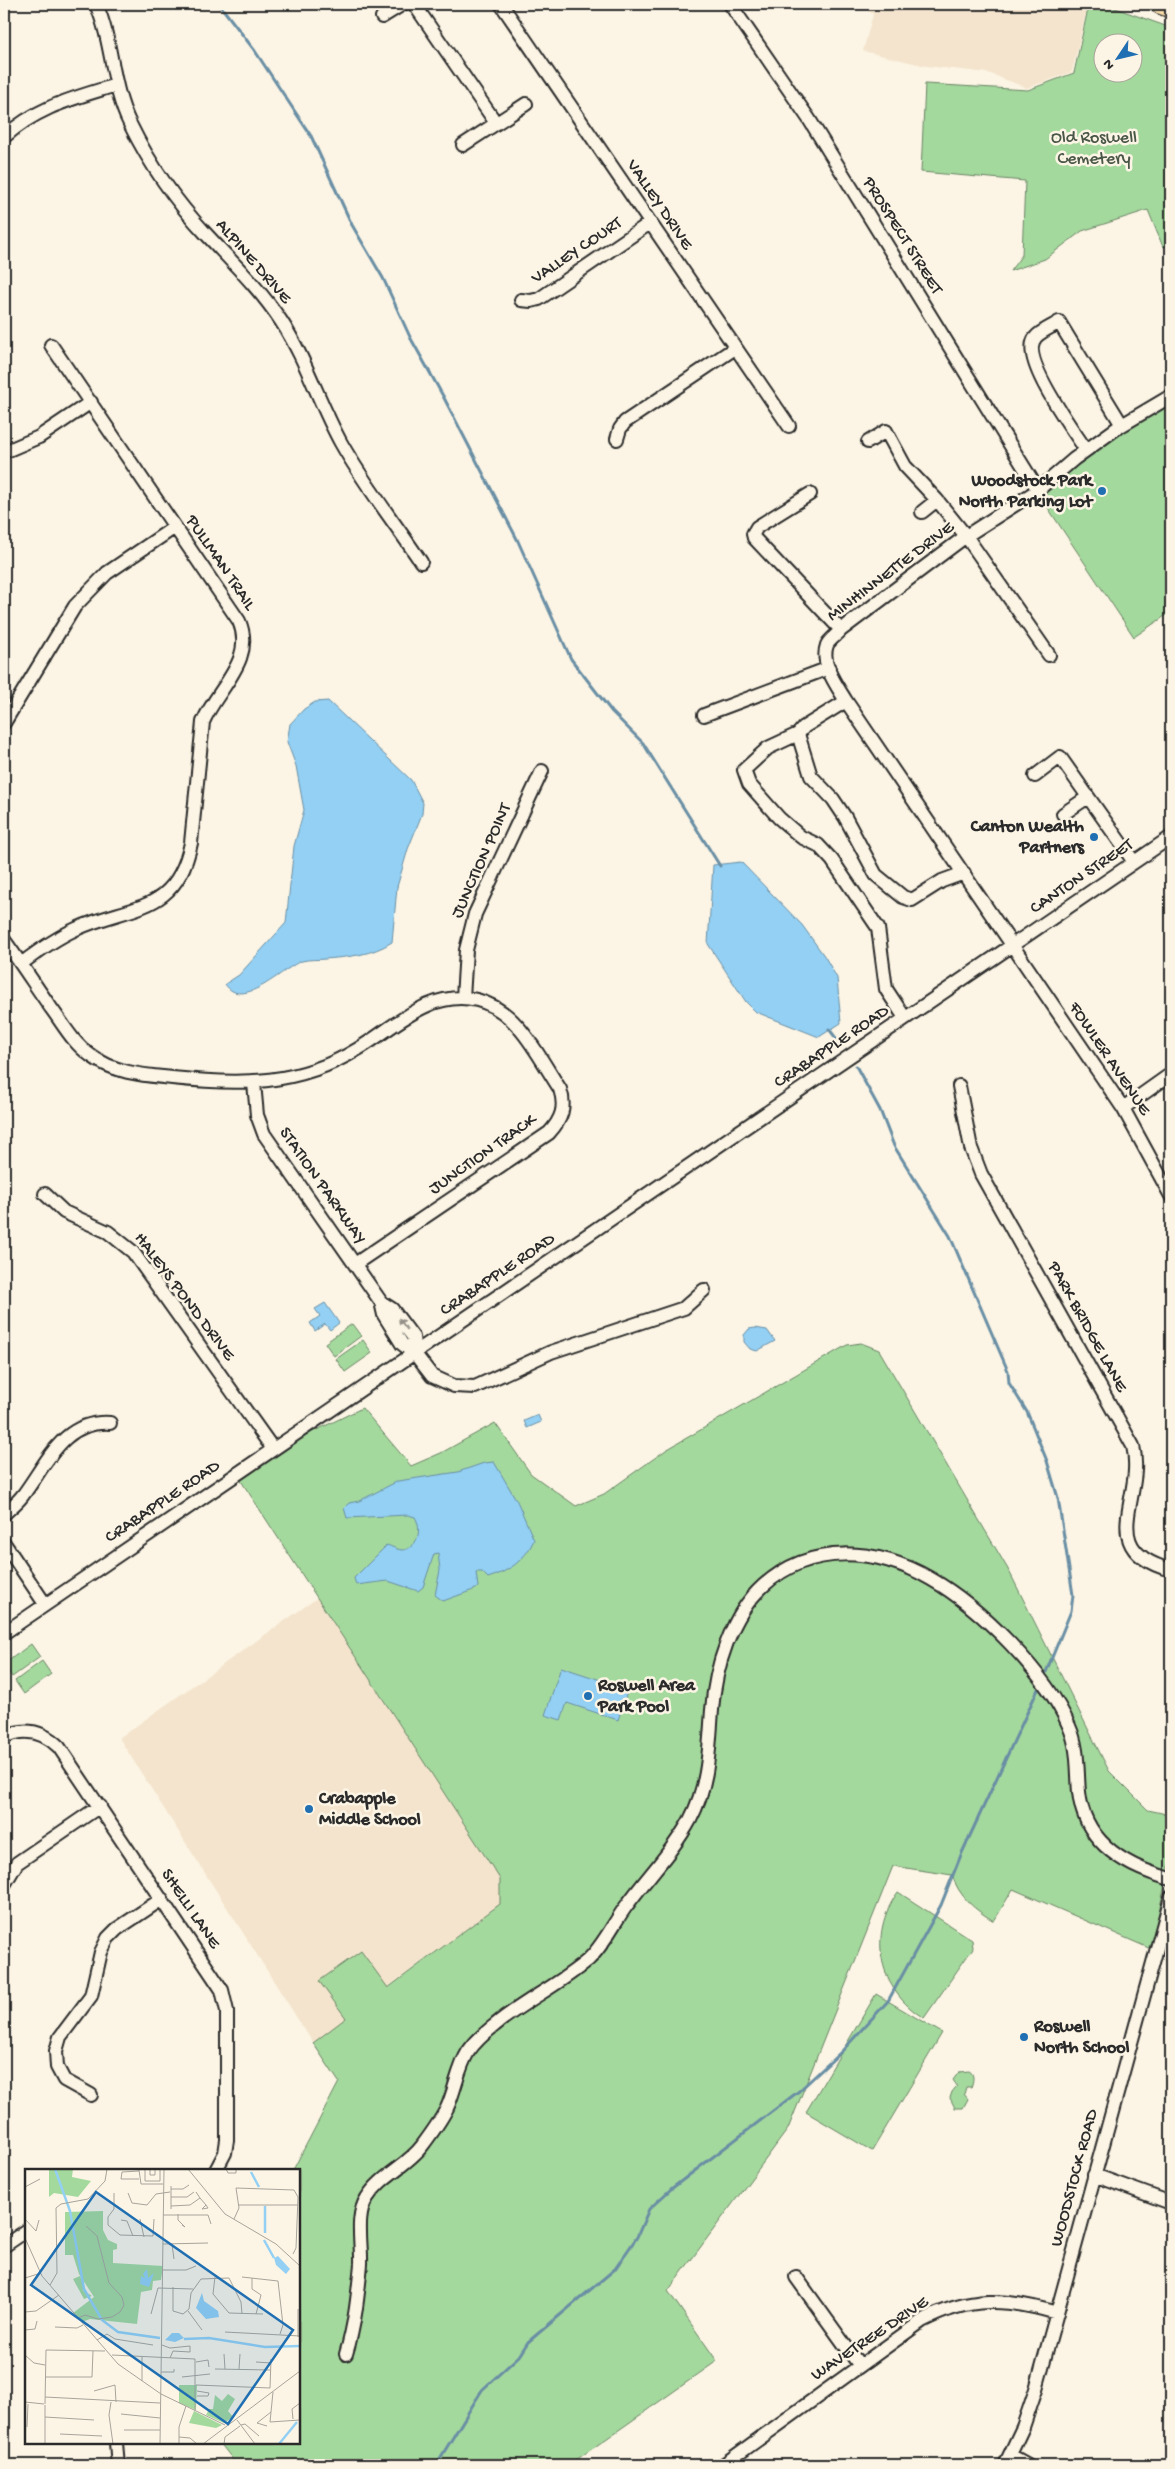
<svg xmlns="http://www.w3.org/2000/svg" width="1175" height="2469" font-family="'Gochi Hand',sans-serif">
<rect width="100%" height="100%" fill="#fcf5e5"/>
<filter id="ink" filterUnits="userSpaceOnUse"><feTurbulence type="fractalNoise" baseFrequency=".02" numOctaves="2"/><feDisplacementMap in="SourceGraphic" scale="10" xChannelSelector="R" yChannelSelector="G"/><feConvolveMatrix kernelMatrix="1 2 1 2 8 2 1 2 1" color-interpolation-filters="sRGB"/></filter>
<g filter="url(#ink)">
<path fill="#f4e4cd" d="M859,4h229l-16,68 -45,16 -39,-15 -62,-7 -63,-15 10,-37z
M317,1598l183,281v25l-187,139 -194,-305z"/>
<path fill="#a4d99d" stroke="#688264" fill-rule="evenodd" d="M1089,4h15l67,24v216l-8,3 -15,-37 -66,21 -37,28 -35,12 12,-16 3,-74 -104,-9 4,-88 103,6 46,-17zM1102,42h30v30h-30z
M1171,398v214l-37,25 -100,-150z
M352,1324l9,12 -27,20 -9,-13z
M363,1340l9,13 -27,19 -9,-13z
M861,1343l18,7 130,221 100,200 39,39 23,5v41l-20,93 -138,-60 -19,32c-19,-11 -35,-24 -42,-46l-59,-9 -105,263 -120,162 49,70 -148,104h-332l-17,-22h79v-273h-6l46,-88 -26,-39 33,-25 -27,-37 42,-30 27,37 112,-84v-25l-266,-409 128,-62 49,58 30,-13 54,-30 36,51 45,32 28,-12 62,-44 181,-105z
M31,1644l9,13 -28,20 -8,-13z
M42,1661l9,13 -27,20 -9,-13z
M898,1892l74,48 1,8 -49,70c-45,-27 -57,-83 -26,-126z
M876,1994l66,39 -70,118 -66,-39z
M969,2071c6,3 4,11 2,16h-5l-2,7 4,5 -5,9h-8l-5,-10 2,-6 5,-6 -4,-6 6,-8z"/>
<path fill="#93d0f4" stroke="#698ea4" d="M328,701l83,79 12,23 -1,11 -14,35 -11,38 -5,55c-20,13 -43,15 -67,17 -7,1 -16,0 -23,2 -17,5 -59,51 -77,23l14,-9 47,-52 8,-77 10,-36 -8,-44 -9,-24 3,-18 14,-15 11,-7z
M741,862l61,63 23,32 12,21 4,45 -22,14 -63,-25 -10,-10 -38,-58 5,-79z
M325,1303l14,20 -9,7 -5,-6 -10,7 -5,-8 10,-7 -5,-7z
M755,1328l12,2 8,11 -18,10 -7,-2 -6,-7v-7l5,-6z
M538,1415l3,7 -14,6 -3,-7z
M494,1462l23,39 17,39c-9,20 -24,31 -46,38l-6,-6h-6l2,15 -2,2 -33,12 -8,-6 5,-25 -2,-17 -4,1 -11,33 -5,4 -30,-10 -32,4 -2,-7 33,-33c6,2 14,7 20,4 13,-6 14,-22 8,-32l-7,-2 -61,3 -3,-10 5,-5 10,-2 39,-20 60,-9 26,-9z
M561,1667l67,22 -10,31 -51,-17 -6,17 -16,-5z"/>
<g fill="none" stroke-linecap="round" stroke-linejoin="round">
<path stroke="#698ea4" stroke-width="3" d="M219,4l36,47 56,85 41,89 31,53 27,59 33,59 74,143 54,120 41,53 31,31 77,123
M829,1029l13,17
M856,1066l24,44 14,36 56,90 58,135 1,12 18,29 20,49 11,37 15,97 -2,16 -27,66
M436,2465l46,-75 37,-34 9,-14 87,-73 22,-32 12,-28 22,-20 128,-98 43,-40 46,-50 53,-96 20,-50 79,-170"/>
<g stroke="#2b2b2b" stroke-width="16">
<path id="minor" d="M96,4c17,38 15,82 34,120 19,39 47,79 77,111 26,28 53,54 74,86 25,38 38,82 60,122 23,41 54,80 80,119
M414,4l82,119
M501,4l288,422
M730,4l79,115 229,371
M382,17l21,-13
M4,137c35,-31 68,-38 112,-52
M463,145l63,-41
M521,300l10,1 8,-2 111,-76
M1171,396l-54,32 -43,31 -36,31 -72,46 -125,94c-4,5 -12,10 -14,15 -7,19 10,41 19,56l277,407 48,88
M617,439l3,-10 5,-7 110,-74
M868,442l18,-11 19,35 32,34 29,36 83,119
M1086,450c-12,-19 -69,-94 -50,-113 5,-6 16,-10 23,-15l63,103
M4,452l35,-15 52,-35
M810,494l-53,33 -4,7 1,4 87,92
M922,512l15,-12
M704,715l125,-47
M4,723l71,-117 32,-33 68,-46
M798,734l6,-7 42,-26
M1035,776l25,-19 74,105
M1063,814l25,-17
M4,940c16,22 31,45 47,68 12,16 22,35 39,47 24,18 52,20 82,23 68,7 126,8 186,-29 37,-22 72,-60 119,-49 41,10 61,56 83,89 6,18 2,30 -11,44l-194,131
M21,964c17,-13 35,-26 55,-35 55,-25 100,-14 115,-86l12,-121c15,-35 53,-62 36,-101l-188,-276
M463,998l3,-48 9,-36 67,-143
M905,1018l-19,-29 -8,-61 -46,-68 -14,-15 -17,-8 -22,-19 -30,-34 -5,-14 24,-22 30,-14 13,42 22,23 12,18 31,58 27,22 9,3 30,-19 22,-8
M254,1083l3,32 7,19 117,168 3,13 18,29 13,10 17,22 22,10 21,1 76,-35 133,-44 20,-18
M959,1086l12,62 10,26 152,272c13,52 -40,103 38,124
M1123,1108l48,-34
M45,1194l19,18 44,20 25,20 140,197
M381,1302l11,7 21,28 2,17
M4,1514c6,-6 14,-12 19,-19 24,-32 40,-75 87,-72
M4,1543l41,61
M4,1633l1167,-796
M4,1737c21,-10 39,-6 55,10l163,243 5,21v129l-2,13 -9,17
M4,1885l13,-22 83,-57
M91,2095l-27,-15 -7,-13 -1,-16 4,-14 31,-41 10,-44 7,-14 9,-9 45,-30
M1094,2175l77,28
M4,2246l22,-15
M796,2277l64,89
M346,2354c9,-29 12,-60 15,-90 1,-20 -6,-48 6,-66 13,-22 40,-32 55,-52 9,-12 18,-24 25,-38 8,-17 11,-40 21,-56 6,-9 18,-20 27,-27 29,-24 64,-40 93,-65 16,-15 26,-38 39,-55 20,-28 47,-55 63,-85 19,-36 19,-71 22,-110 3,-42 19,-95 51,-124 48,-44 114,-38 168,-7 49,28 116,95 138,147 10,22 8,43 10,66 5,51 47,75 92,87
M116,2443l2,22
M1010,2455l18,10
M723,2465l199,-144c48,-25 83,-23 135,-8
M1005,2465l18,-38 13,-38 135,-492"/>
</g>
<g stroke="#2b2b2b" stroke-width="22">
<path id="highway" d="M1160,4l11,4"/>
</g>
<use href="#minor" stroke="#fcf5e5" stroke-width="12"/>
<use href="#highway" stroke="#f9deab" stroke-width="19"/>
</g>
<defs><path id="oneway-solid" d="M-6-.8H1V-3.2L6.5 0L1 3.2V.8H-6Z" transform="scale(1.25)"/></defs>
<use fill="#949088" href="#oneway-solid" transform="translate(403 1324) rotate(-127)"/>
</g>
<g fill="#1f6fb2" stroke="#fcf5e5" stroke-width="2">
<circle cx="1102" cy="491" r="5"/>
<circle cx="1094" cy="837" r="5"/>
<circle cx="588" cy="1696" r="5"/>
<circle cx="309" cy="1809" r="5"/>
<circle cx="1024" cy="2037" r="5"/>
</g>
<g text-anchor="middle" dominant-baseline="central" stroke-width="5" stroke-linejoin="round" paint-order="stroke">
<g font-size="18" fill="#495648" stroke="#fcf5e5">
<text x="1094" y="138">Old Roswell<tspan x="1094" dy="21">Cemetery</tspan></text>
</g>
<g font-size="18" fill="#2b2b2b" stroke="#fcf5e5">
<text transform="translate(659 205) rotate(56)">VALLEY DRIVE</text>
<text transform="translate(902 236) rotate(58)">PROSPECT STREET</text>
<text transform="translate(577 251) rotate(-34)">VALLEY COURT</text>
<text transform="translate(253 262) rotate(49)">ALPINE DRIVE</text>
<text transform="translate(220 563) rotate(56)">PULLMAN TRAIL</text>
<text transform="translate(891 572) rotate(-37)">MINHINNETTE DRIVE</text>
<text transform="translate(482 861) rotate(-66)">JUNCTION POINT</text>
<text transform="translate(1082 877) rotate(-34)">CANTON STREET</text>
<text transform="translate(832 1047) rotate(-34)">CRABAPPLE ROAD</text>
<text transform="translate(1109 1059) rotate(56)">FOWLER AVENUE</text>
<text transform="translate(483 1155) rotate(-35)">JUNCTION TRACK</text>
<text transform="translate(322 1186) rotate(55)">STATION PARKWAY</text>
<text transform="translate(498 1275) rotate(-34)">CRABAPPLE ROAD</text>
<text transform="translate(184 1297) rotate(53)">HALEYS POND DRIVE</text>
<text transform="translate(1087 1327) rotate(61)">PARK BRIDGE LANE</text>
<text transform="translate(163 1502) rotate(-34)">CRABAPPLE ROAD</text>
<text transform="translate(190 1909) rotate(56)">SHELLI LANE</text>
<text transform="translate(1075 2178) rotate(-75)">WOODSTOCK ROAD</text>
<text transform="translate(870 2339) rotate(-34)">WAVETREE DRIVE</text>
</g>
<g font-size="18" font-weight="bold" fill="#2b2b2b" stroke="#fcf5e5" text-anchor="start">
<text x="1092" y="481" text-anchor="end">Woodstock Park<tspan x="1092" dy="21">North Parking Lot</tspan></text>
<text x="1084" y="827" text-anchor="end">Canton Wealth<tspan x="1084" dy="21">Partners</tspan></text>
<text x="598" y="1686">Roswell Area<tspan x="598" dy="21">Park Pool</tspan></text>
<text x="319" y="1799">Crabapple<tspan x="319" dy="21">Middle School</tspan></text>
<text x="1034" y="2027">Roswell<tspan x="1034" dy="21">North School</tspan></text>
</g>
</g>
<g transform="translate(25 2169)">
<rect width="275" height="275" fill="#fcf5e5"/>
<path d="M24,0h24l-1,8 19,4 -13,16 -24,-4 -5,4zM78,42v19l5,10 9,4v5l-4,1v13l50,3 -2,14 -8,1 -1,9 -11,2 -4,32 -47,-5 -8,3 -9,-9 21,-16 -15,-23 -6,-19h-8v-43zM55,107l5,12 -2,2 9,6 -8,3 -11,-20zM154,216h18l-1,25 -17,-7zM203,225l7,5 -7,12 5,6 -9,6 -18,-8 3,-6h4l2,-14 7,6zM169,242l28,14 -6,3 -27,-5z" fill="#a4d99d"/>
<path d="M253,87l12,13 -4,5 -10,-9 -2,-7zM122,100l1,9 6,-5 -5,14 -9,-3 1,-8 4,2 -2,-4zM177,124l2,8 14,10 1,6 -13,2 -10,-11zM147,164h7l5,5 -9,4 -10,-2z" fill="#93d0f4"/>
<path fill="none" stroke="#93d0f4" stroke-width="2.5" d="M30,0l15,42 14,78 18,31 16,12 42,6M226,3l8,15M240,37v27M239,71l10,18M159,170l25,-1 56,9 35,-1M254,275l18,-22"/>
<path fill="none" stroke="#a8a49b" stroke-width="1" d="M120,0v12h15v-12M125,0v6h5v-6M163,0l37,45 51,30 24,22M201,0l2,4h8v-4M114,1l2,14h22M114,10h-18l1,-7 17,-1M0,18l15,-8M146,20h12l6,-4M171,23l4,6 6,7 2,3 -6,1 4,-4M89,24v16l-6,8v8l12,10 33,1 1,-17M103,24l4,10 15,2 9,-11 14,-2M146,28h16l7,-5M213,36h60M146,37l19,-1 10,-7M146,40v-23M153,45v6l7,7 -3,-2M138,46h45l3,9M0,50l11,12 3,-11M115,50l4,18M209,50l5,-11 -3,-20 58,2 4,7 -2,51 -3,6M96,51l6,1 6,15M0,69l17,38 76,88 43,30 64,31M138,75l45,-1M147,75l2,15M138,101h23l10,-4M190,108l-2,17 16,19 34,1M217,108l36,4 5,44 -3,9M0,109l16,-5M227,109v11l9,6 -5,19M25,116l7,-12 -1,-65 5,-4 27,-5 17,-18 2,-12M148,118v24l10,3 6,-5 2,-16 10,-14 28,-1 12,24 1,12M163,142l14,19M0,143l11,-1 23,-16M126,145l7,-26 35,1M53,149l7,-3 13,4 14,-2 8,-5 4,-7 -2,-8 -13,-14 -12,-47 -11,-10M30,158l22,1 6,-3M0,161l10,-1 2,-8M200,163l75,4M273,168v-28M72,171l10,-6 8,5 38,6M137,176l8,3 20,-2v6l-17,-1 -3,7M199,185l1,15M0,186l9,8 11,2M87,186l83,4v52M117,188v24M171,193l12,-2 1,7M231,193l15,1M190,200l55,1M214,200l1,-15M136,203h13v-3M20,208h47l1,-26M157,208l28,-3M171,216l74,3M245,219l1,-29M69,222l21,-6 1,17M248,223l-3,30 30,-2M172,227h11l1,-3 -12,-2M20,228l115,6M0,233l19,2M86,233l-2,13 4,29M20,235l1,-54 59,1M96,245l39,4M20,248l49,3M268,250l-1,-10 8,-6M212,251l18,24M216,256l4,-1 14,12M242,257l-10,-3 14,-11M2,258l1,-23M99,261h36M35,265l42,2M154,268l11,1 7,6M20,275v-39M135,275l4,-275M154,275v-17l7,-21M178,275l97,-73M199,275l1,-7 15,-11"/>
<path fill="#1f6fb2" fill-opacity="0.15" stroke="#1f6fb2" stroke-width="2.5" d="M71,23l197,138 -65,94 -197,-139z"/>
<rect width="275" height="275" fill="none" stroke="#2b2b2b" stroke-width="2.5"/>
</g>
<rect width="1175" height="2469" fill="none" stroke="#fcf5e5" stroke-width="20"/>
<rect x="10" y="10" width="1155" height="2449" fill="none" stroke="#2b2b2b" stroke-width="2" filter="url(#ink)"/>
<g transform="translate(1118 58) rotate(235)"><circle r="24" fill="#fcf5e5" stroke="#a8a49b"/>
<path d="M0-4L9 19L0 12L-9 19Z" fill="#1f6fb2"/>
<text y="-8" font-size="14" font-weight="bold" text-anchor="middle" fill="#2b2b2b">N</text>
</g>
</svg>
